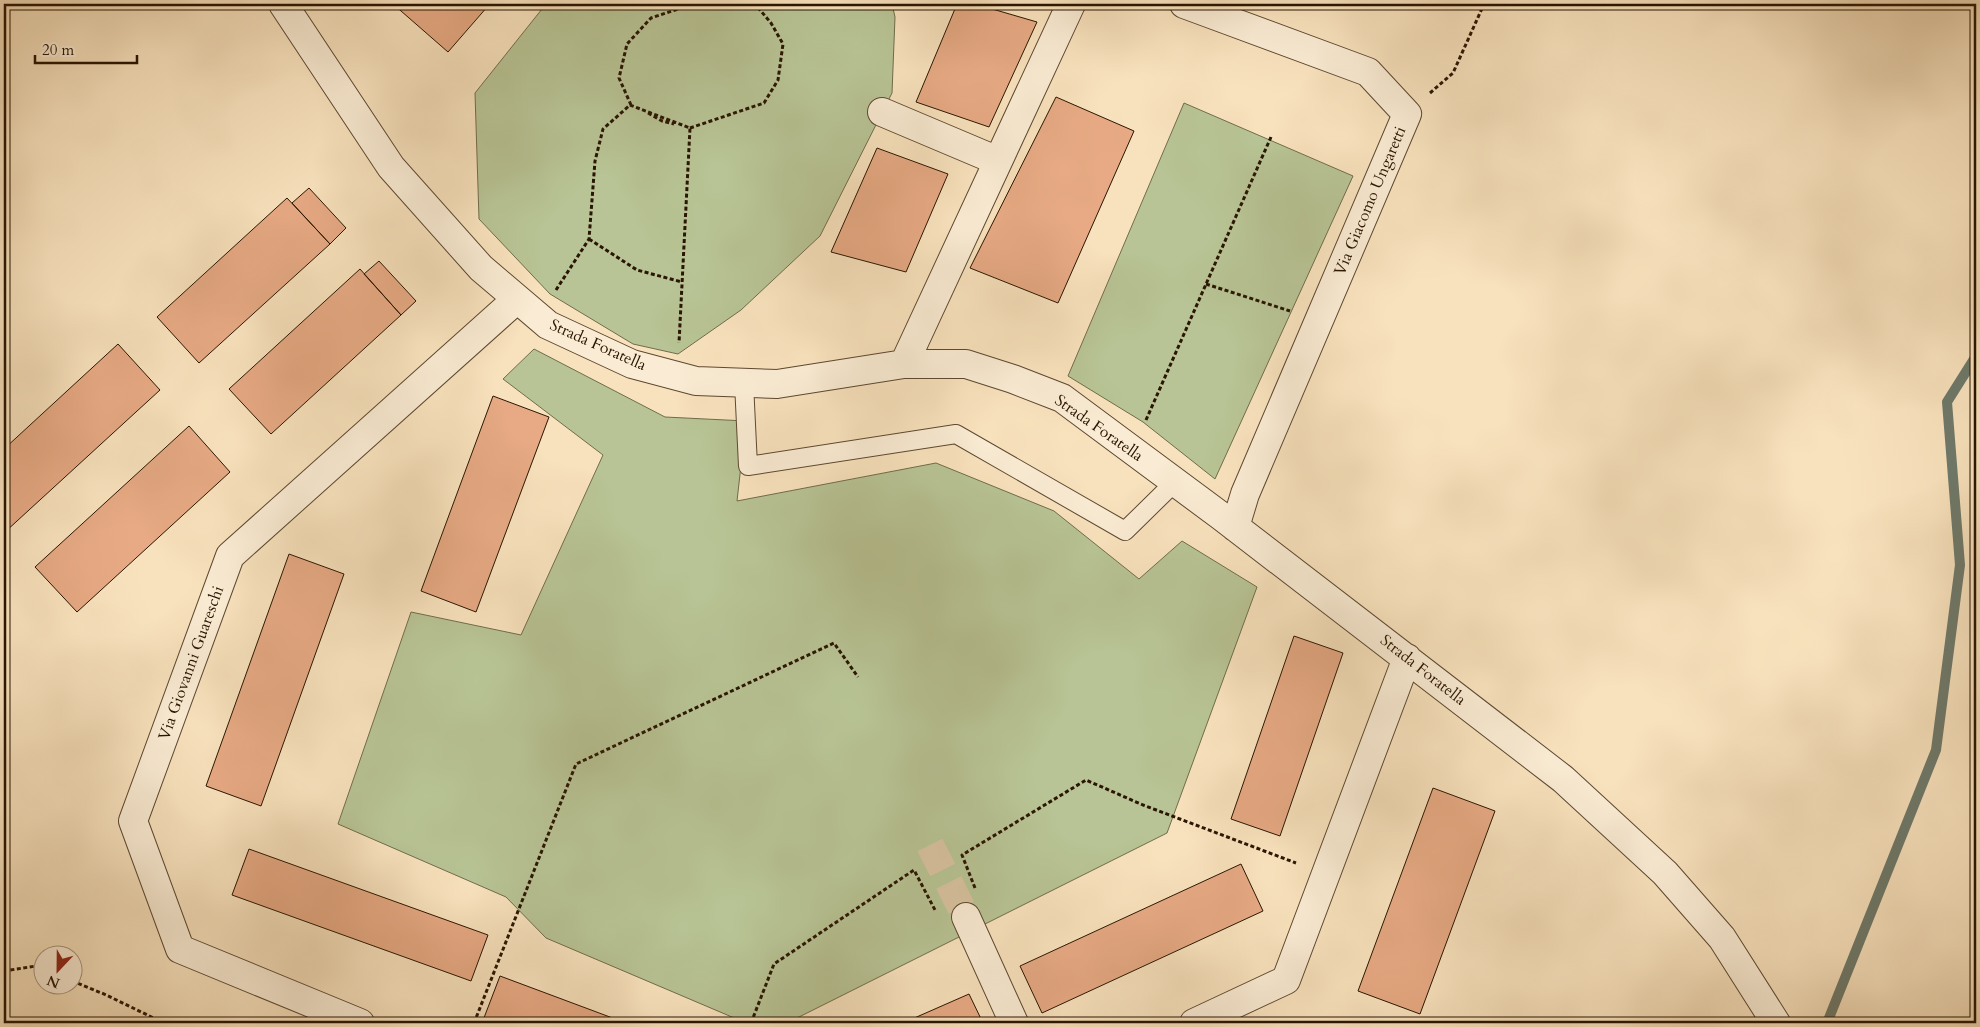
<svg xmlns="http://www.w3.org/2000/svg" width="1980" height="1027" font-family="Cardo,serif">
<rect width="100%" height="100%" fill="#f8e2bd"/>
<filter id="stains"><feTurbulence type="fractalNoise" baseFrequency=".004" numOctaves="4"/><feColorMatrix values="0 0 0 0 .2 0 0 0 0 .09 0 0 0 0 .02 0 0 0 .5 -.17"/></filter>
<radialGradient id="worn" r=".72"><stop offset=".6" stop-color="#630" stop-opacity="0"/><stop offset="1" stop-color="#630" stop-opacity=".3"/></radialGradient>
<path fill="#b8c495" stroke="#706c4b" d="M546,4h346l3,13 -3,76 -72,143 -79,74 -63,44 -45,-10 -83,-50 -71,-75 -4,-126z
M1184,103l169,73 -138,303 -72,-57 -75,-46z
M534,349l131,68 81,4 -9,80 199,-38 118,48 85,68 43,-38 75,46 -90,246 -380,190h-41l-200,-85 -40,-41 -168,-73 73,-212 110,23 82,-180 -100,-76z"/>
<g fill="none" stroke-linecap="round" stroke-linejoin="round">
<path stroke="#6f7a6b" stroke-width="10" d="M1827,1023l109,-273 24,-185 -13,-163 29,-46"/>
</g>
<path fill="#e7aa84" stroke="#291501" d="M393,4h92l3,2 -40,46z
M957,4h18l62,18 -48,105 -73,-25z
M1056,97l78,34 -76,172 -88,-35z
M877,148l71,26 -42,98 -75,-20z
M309,188l37,40 -16,16 -38,-41z
M287,198l43,46 -131,119 -42,-46z
M379,261l37,40 -15,14 -37,-41z
M360,269l41,46 -130,119 -42,-45z
M118,344l42,46 -155,142 -1,-2v-81z
M493,396l56,21 -73,195 -55,-21z
M189,426l41,46 -153,140 -42,-45z
M289,554l55,20 -83,232 -55,-20z
M1294,636l49,17 -63,183 -49,-17z
M1433,788l62,23 -75,203 -62,-23z
M249,849l239,86 -17,46 -239,-86z
M1241,864l22,47 -221,102 -22,-47z
M500,976l126,47h-144z
M969,994l14,29h-80z"/>
<g fill="none" stroke-linecap="round" stroke-linejoin="round">
<path stroke="#d9c3a1" stroke-width="28" stroke-dasharray="28 14" stroke-linecap="butt" d="M930,845l36,72"/>
<g stroke="#5d4830" stroke-width="20">
<path id="lane" d="M744,383l4,83 208,-32 169,97 50,-49"/>
</g>
<g stroke="#5d4830" stroke-width="30">
<path id="street" d="M283,4l108,163 90,101 67,57 84,39 64,17 81,3 127,-20h62l47,15 49,19 159,118 342,263 102,94 57,65 54,85
M1184,4l184,68 39,42 -162,380 -10,33
M882,112l116,49
M904,364l167,-360
M966,917l48,106
M360,1023l-180,-74 -47,-128 97,-265 287,-257
M1194,1023l92,-43 121,-322"/>
</g>
<path stroke="#291501" stroke-width="3" stroke-dasharray="4 2.5" stroke-linecap="butt" d="M1430,93l23,-20 31,-69
M631,105l-12,-27 8,-34 24,-26 42,-14
M648,113l14,8 12,3
M690,128l74,-25 14,-23 5,-36 -12,-21 -16,-19
M589,239l48,31 45,12
M1206,284l84,27
M556,290l33,-51 6,-78 8,-32 27,-24 60,23 -11,215
M1146,420l125,-283
M975,888l-13,-33 124,-75 57,25 153,58
M4,971l32,-5 6,3
M72,981l32,13 60,29
M474,1023l102,-259 258,-121 24,34
M751,1023l23,-59 140,-94 21,40"/>
<use href="#lane" stroke="#faecd4" stroke-width="18"/>
<use href="#street" stroke="#faecd4" stroke-width="28"/>
</g>
<g text-anchor="middle" dominant-baseline="central" stroke-width="4" stroke-linejoin="round" paint-order="stroke">
<g font-size="16" fill="#291501" stroke="#faecd4">
<text transform="translate(1370 201) rotate(-67)">Via Giacomo Ungaretti</text>
<text transform="translate(598 345) rotate(24)">Strada Foratella</text>
<text transform="translate(1099 428) rotate(35)">Strada Foratella</text>
<text transform="translate(191 663) rotate(-70)">Via Giovanni Guareschi</text>
<text transform="translate(1423 670) rotate(38)">Strada Foratella</text>
</g>
</g>
<rect width="1980" height="1027" fill="none" stroke="#f8e2bd" stroke-width="20"/>
<rect x="5" y="5" width="1970" height="1017" fill="none" stroke="#291501" stroke-width="2.5"/>
<rect x="10" y="10" width="1960" height="1007" fill="none" stroke="#291501"/>
<g transform="translate(58 970) rotate(202)"><circle r="24" fill="#faecd4" stroke="#a69680"/>
<path d="M0-4L9 19L0 12L-9 19Z" fill="#8f2418"/>
<text y="-8" font-size="14" font-weight="bold" text-anchor="middle" fill="#291501">N</text>
</g>
<path d="M35 55v8h102v-8" fill="none" stroke="#291501" stroke-width="2.5"/>
<text x="42" y="55" font-size="15" fill="#291501" stroke="#faecd4" stroke-width="4" paint-order="stroke">20 m</text>
<rect width="100%" height="100%" filter="url(#stains)"/>
<rect width="100%" height="100%" fill="url(#worn)"/>
</svg>
